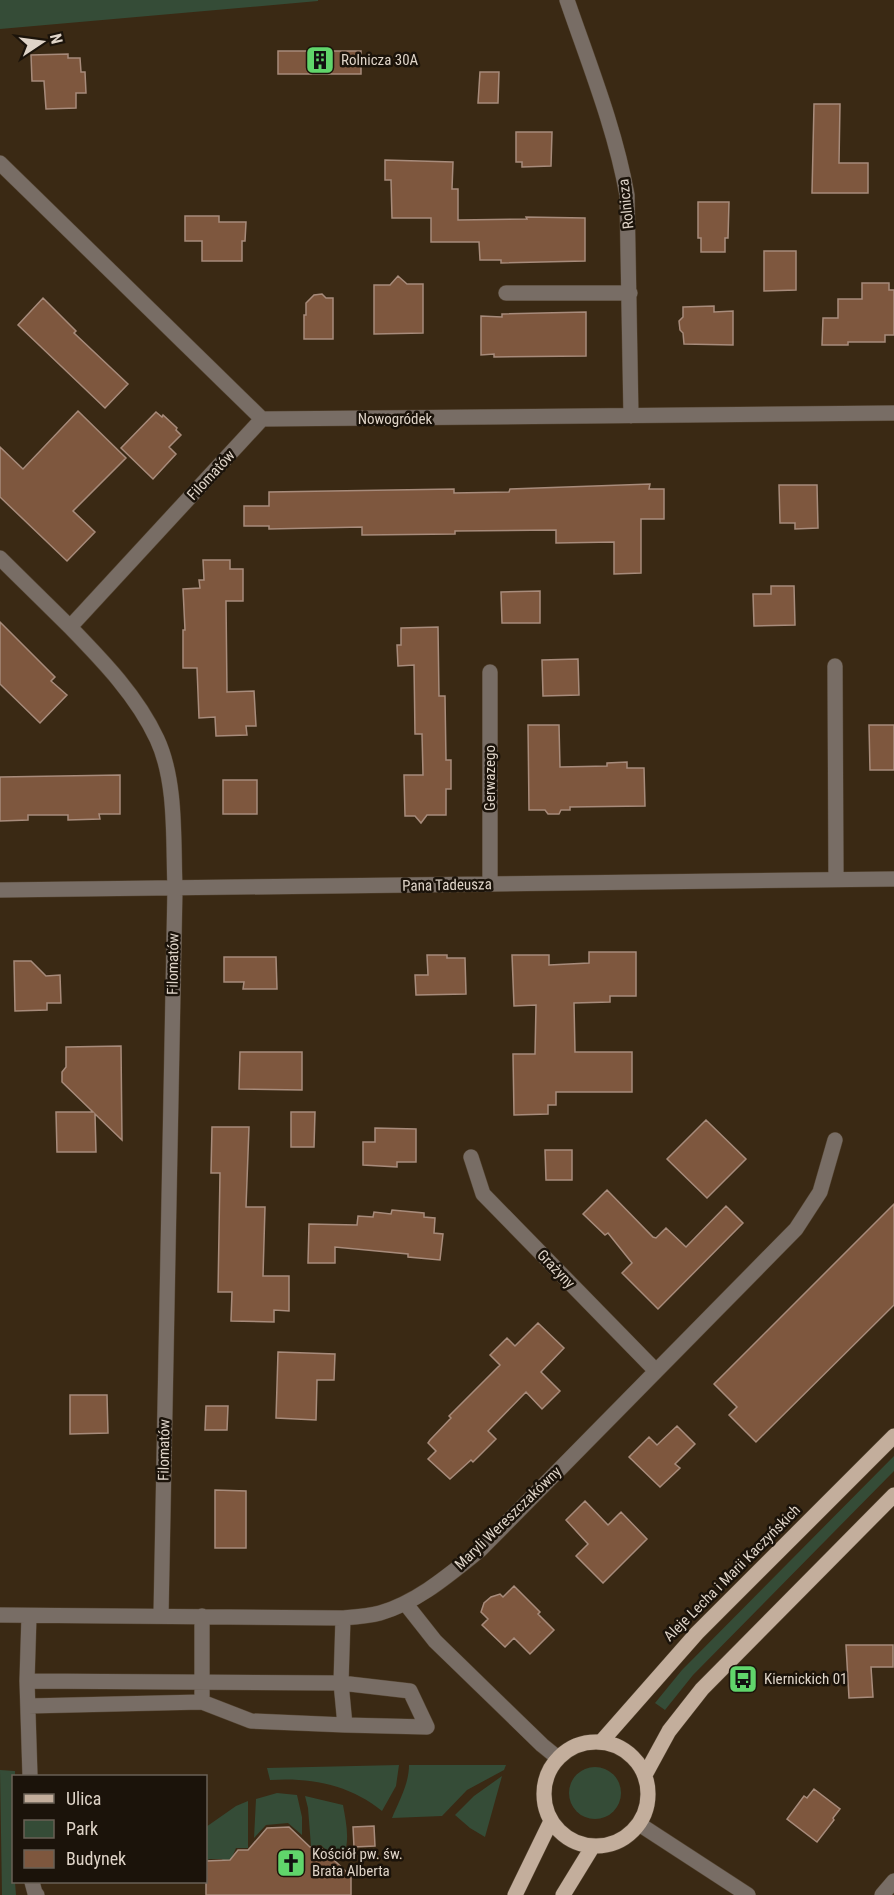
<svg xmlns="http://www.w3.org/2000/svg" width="894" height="1895" font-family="'Roboto Condensed',sans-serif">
<rect width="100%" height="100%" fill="#3a2914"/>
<path fill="#354c37" d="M0,0h318v1l-318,28z
M894,1456v15l-201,204 -28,35 -10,-7 27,-33z
M399,1765l-3,21 -14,25c-31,-26 -72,-34 -112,-31l-3,-12z
M409,1765h97l-2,5 -37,20 -25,26 -50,2c7,-17 17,-34 17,-53z
M569 1793a26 26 0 1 1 52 0a26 26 0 1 1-52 0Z
M0,1770l15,1 -1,111h1l1,13h-14z
M502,1776l-17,61 -15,-9 -15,-13 19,-19z
M277,1793l20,2 5,22v18l-14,-12 -22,2 -12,13 2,-39z
M305,1796l38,9c3,17 8,38 -1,53l-13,1 -1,-7 -7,-7 -10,1 -3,-38z
M248,1801v47h-12l-6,14h-7l-1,-3h-13l-3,3v-35l30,-21z"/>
<path fill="#7e573e" stroke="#a78b7b" stroke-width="1.5" d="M278,51h83v23h-83z
M68,54v4h12l1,14h4l1,21h-10v15l-30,1 -2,-28h-12l-1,-26z
M480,72h19l-1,31h-20z
M814,104h26l-1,59h29v30h-56z
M516,132h36l-1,34 -29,1v-5h-6z
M385,160l68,2 -1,27h6v31l69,-1 -1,-2 59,1v43l-84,2v-3h-21l-1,-18h-48v-24h-39l-1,-38h-6z
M698,202h31l-1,36h-3v14h-24v-14h-3z
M185,216h34v6h27l-1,19h-3v20h-40v-20h-17z
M764,251h32v39l-32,1z
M398,276l9,8h16v49l-49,1v-49h16z
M862,283h27v7h5v45h-9v7h-37v3h-26l1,-27h15v-19h24z
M322,294l4,4h7v41h-29v-24h2v-12l8,-8z
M43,298l33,33 -2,2 54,51 -23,24 -87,-83z
M714,306v6l19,-1v34l-49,-1 -1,-11 -3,-3 -1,-9 4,-4v-10z
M586,312v44l-92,1v-3l-13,1v-39l21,1v-3z
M78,411l48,47 -53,53 22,21 -28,29 -67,-64v-50l23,22z
M156,412l6,5 1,-2 14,13 -1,2 5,5 -12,12 7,7 -23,25 -32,-31z
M650,484l-1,5h15v30h-23v54l-27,1v-32l-58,1v-13l-101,1v3l-93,1v-8l-93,2v-3h-25v-20h25v-14l185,-3v4l55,-1 1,-3z
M779,485h38l1,43 -23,1v-6h-15z
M203,560h27v9h13v32h-17l1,91 27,-1 2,35h-10l1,9 -31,1 -1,-19 -16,1 -2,-50h-14v-38h2l-2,-41 17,-1 -1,-8h5z
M771,586h23l1,39 -41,1 -1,-32h18z
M540,591v32h-38l-1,-31z
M0,622l55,55 -4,4 16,14 -27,28 -40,-39z
M438,627l1,69h6l1,64h5v29h-5v26h-19l-6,8 -6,-7h-10l-1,-41h19l-1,-41h-7l-1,-69 -16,1 -1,-21h4v-17z
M578,659l1,36 -36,1 -1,-36z
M528,725h31l1,42 47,-1v-3l20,-1v6h17l1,38 -75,1v3h-9l-2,4h-11l-3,-4h-16z
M869,725h25v45h-24z
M120,775v39h-21l1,5 -32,1v-5h-40v5l-28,1v-44z
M223,780h34v34h-34z
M589,952h47v44h-26v6l-36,1 1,49h57v40h-76v13h-8v9l-34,1 -1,-61h22l1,-49 -22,1 -2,-51h37v10l40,-2z
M427,955h20v3h18l1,36 -50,1 -1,-20h13z
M224,957h52l1,32h-34l1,-7h-20z
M14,961h17l15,15 14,-1 1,28h-14v7l-32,1z
M121,1046l1,94 -27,-26 1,38h-39l-1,-40h37l-31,-30v-10l4,-5v-20z
M240,1052h62v38l-63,-1z
M291,1112h24l-1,35h-23z
M706,1120l40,39 -39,39 -40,-39z
M212,1127h37l-3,80h19l-2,69h26v35l-15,-1v12l-43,-1 1,-29h-14l2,-119h-9z
M375,1128l41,1v33h-19v5l-34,-2v-23h12z
M545,1150h27v30h-26z
M607,1190l46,47 3,1 10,-10 20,19 40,-41 17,17 -85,86 -36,-36 10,-10 -24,-30 -3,2 -22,-21z
M894,1204v101l-138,137 -27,-27 8,-8 -23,-23z
M392,1210l32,3v4l11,1 -1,15 9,1 -3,26 -32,-3v-3l-73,-7v16h-27l1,-39 48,1 1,-9 15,1 1,-5 17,2z
M538,1323l26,25 -23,24 19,19 -18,18 -16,-17 -38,39 8,8 -23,23 -2,-2 -21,19 -22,-20 8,-8 -8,-8 2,-3 21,-22 -2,-2 51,-51 -10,-10 17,-17 8,8z
M278,1352l57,2 -1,26h-17l-1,40 -40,-2z
M70,1395h37l1,38 -38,1z
M206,1406h22l-1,24h-22z
M677,1426l18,18 -20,20 5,4 -20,19 -31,-30 20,-20 8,8z
M215,1490l31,1v57h-31z
M585,1501l23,24 13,-13 26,27 -44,44 -27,-27 12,-12 -22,-24z
M514,1586l26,26 -2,2 16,16 -24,24 -16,-16 -9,9 -23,-22 6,-6 -7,-7 3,-9 7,-6 9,-3 3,3z
M846,1645h47v22h-22l2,30 -24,1z
M814,1789l26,20 -7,9 1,2 -17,22 -30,-23 17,-23 3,2z
M374,1826l1,20 -21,1 -1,-20z
M289,1827l21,20h10l31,29v19h-145v-34l24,-1 8,-10h10l19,-22z"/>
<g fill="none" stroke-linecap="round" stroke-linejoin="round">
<g stroke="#544431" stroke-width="16">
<path id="minor" d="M567,0c22,64 48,128 60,195l4,221
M0,163l262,256 632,-6
M506,293h124
M0,558l70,69
M835,666l1,213
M490,672v212
M0,890l894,-11
M471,1157l12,37 173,177
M405,1603l30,38 107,104 16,13
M0,1615l343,3c12,-1 26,-2 37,-5 38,-11 70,-39 100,-63l316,-321 24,-37 15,-52
M29,1616l-2,65 3,95
M161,1616l14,-728c-2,-47 2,-106 -18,-149 -20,-43 -54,-78 -87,-112l192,-208
M27,1681l314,2 69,8 17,36 -82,-2
M202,1702l49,19 94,4 -4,-42 2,-65
M28,1706l174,-4v-86
M639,1824l109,71
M32,1882l3,11 2,2
M882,1895l12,-14"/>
</g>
<g stroke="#544431" stroke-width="16">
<path id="major" d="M544 1794a52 52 0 1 1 104 0a52 52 0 1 1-104 0Z
M601,1742l96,-109 197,-197
M645,1775l24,-44 33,-42 192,-194
M515,1895l36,-74
M563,1895l30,-49"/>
</g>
<use href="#minor" stroke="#786d65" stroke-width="15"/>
<use href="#major" stroke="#c3ae9c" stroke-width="15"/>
</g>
<defs>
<g id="building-square" transform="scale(1.5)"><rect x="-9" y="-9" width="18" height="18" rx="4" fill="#60d56b" stroke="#1b130a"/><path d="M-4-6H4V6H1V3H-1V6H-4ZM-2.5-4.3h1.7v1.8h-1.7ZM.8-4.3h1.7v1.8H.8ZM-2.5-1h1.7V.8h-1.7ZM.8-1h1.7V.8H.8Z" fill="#111"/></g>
<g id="bus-square" transform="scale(1.5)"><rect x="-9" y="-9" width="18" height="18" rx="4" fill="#60d56b" stroke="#1b130a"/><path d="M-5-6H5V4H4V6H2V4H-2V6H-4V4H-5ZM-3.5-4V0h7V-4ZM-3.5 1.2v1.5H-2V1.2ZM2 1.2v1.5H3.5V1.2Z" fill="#111"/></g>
<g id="church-square" transform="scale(1.5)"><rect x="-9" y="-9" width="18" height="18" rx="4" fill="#60d56b" stroke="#1b130a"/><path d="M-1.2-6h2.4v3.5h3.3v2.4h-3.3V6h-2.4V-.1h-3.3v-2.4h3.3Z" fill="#111"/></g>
</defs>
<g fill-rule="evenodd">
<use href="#building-square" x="320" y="60"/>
<use href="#bus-square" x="743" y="1679"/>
<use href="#church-square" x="291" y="1863"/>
</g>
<g text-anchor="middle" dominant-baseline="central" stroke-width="5" stroke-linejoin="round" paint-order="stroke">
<g font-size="15" fill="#dfd4c8" stroke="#1b130a" text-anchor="start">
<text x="341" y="60">Rolnicza 30A</text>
<text x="764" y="1679">Kiernickich 01</text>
<text x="312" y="1854">Kościół pw. św.<tspan x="312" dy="17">Brata Alberta</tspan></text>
</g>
<g font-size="15" fill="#dfd4c8" stroke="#1b130a">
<text transform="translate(626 204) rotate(-96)">Rolnicza</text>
<text x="395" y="419">Nowogródek</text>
<text transform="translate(211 475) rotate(-47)">Filomatów</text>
<text transform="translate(490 778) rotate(-90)">Gerwazego</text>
<text transform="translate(447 885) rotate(-1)">Pana Tadeusza</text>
<text transform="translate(173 964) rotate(-89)">Filomatów</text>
<text transform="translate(556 1269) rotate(46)">Grażyny</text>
<text transform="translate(164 1450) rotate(-89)">Filomatów</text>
<text transform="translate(508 1518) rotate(-44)">Maryli Wereszczakówny</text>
<text transform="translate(732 1573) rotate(-45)">Aleje Lecha i Marii Kaczyńskich</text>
</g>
</g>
<rect x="12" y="1775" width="195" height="108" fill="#1b130a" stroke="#696056" stroke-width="1.5"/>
<rect x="24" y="1794" width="30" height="9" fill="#c3ae9c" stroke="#696056" stroke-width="1.5"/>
<text x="66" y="1805" font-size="18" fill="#dfd4c8">Ulica</text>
<rect x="24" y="1820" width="30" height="18" fill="#354c37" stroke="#696056" stroke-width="1.5"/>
<text x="66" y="1835" font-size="18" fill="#dfd4c8">Park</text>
<rect x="24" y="1850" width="30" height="18" fill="#7e573e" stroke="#696056" stroke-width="1.5"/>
<text x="66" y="1865" font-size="18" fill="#dfd4c8">Budynek</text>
<g transform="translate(42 42) rotate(77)" stroke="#1b130a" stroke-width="4.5" paint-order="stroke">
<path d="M0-4.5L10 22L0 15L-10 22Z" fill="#dfd4c8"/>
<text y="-9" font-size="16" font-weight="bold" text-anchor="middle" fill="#dfd4c8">N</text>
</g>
</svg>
